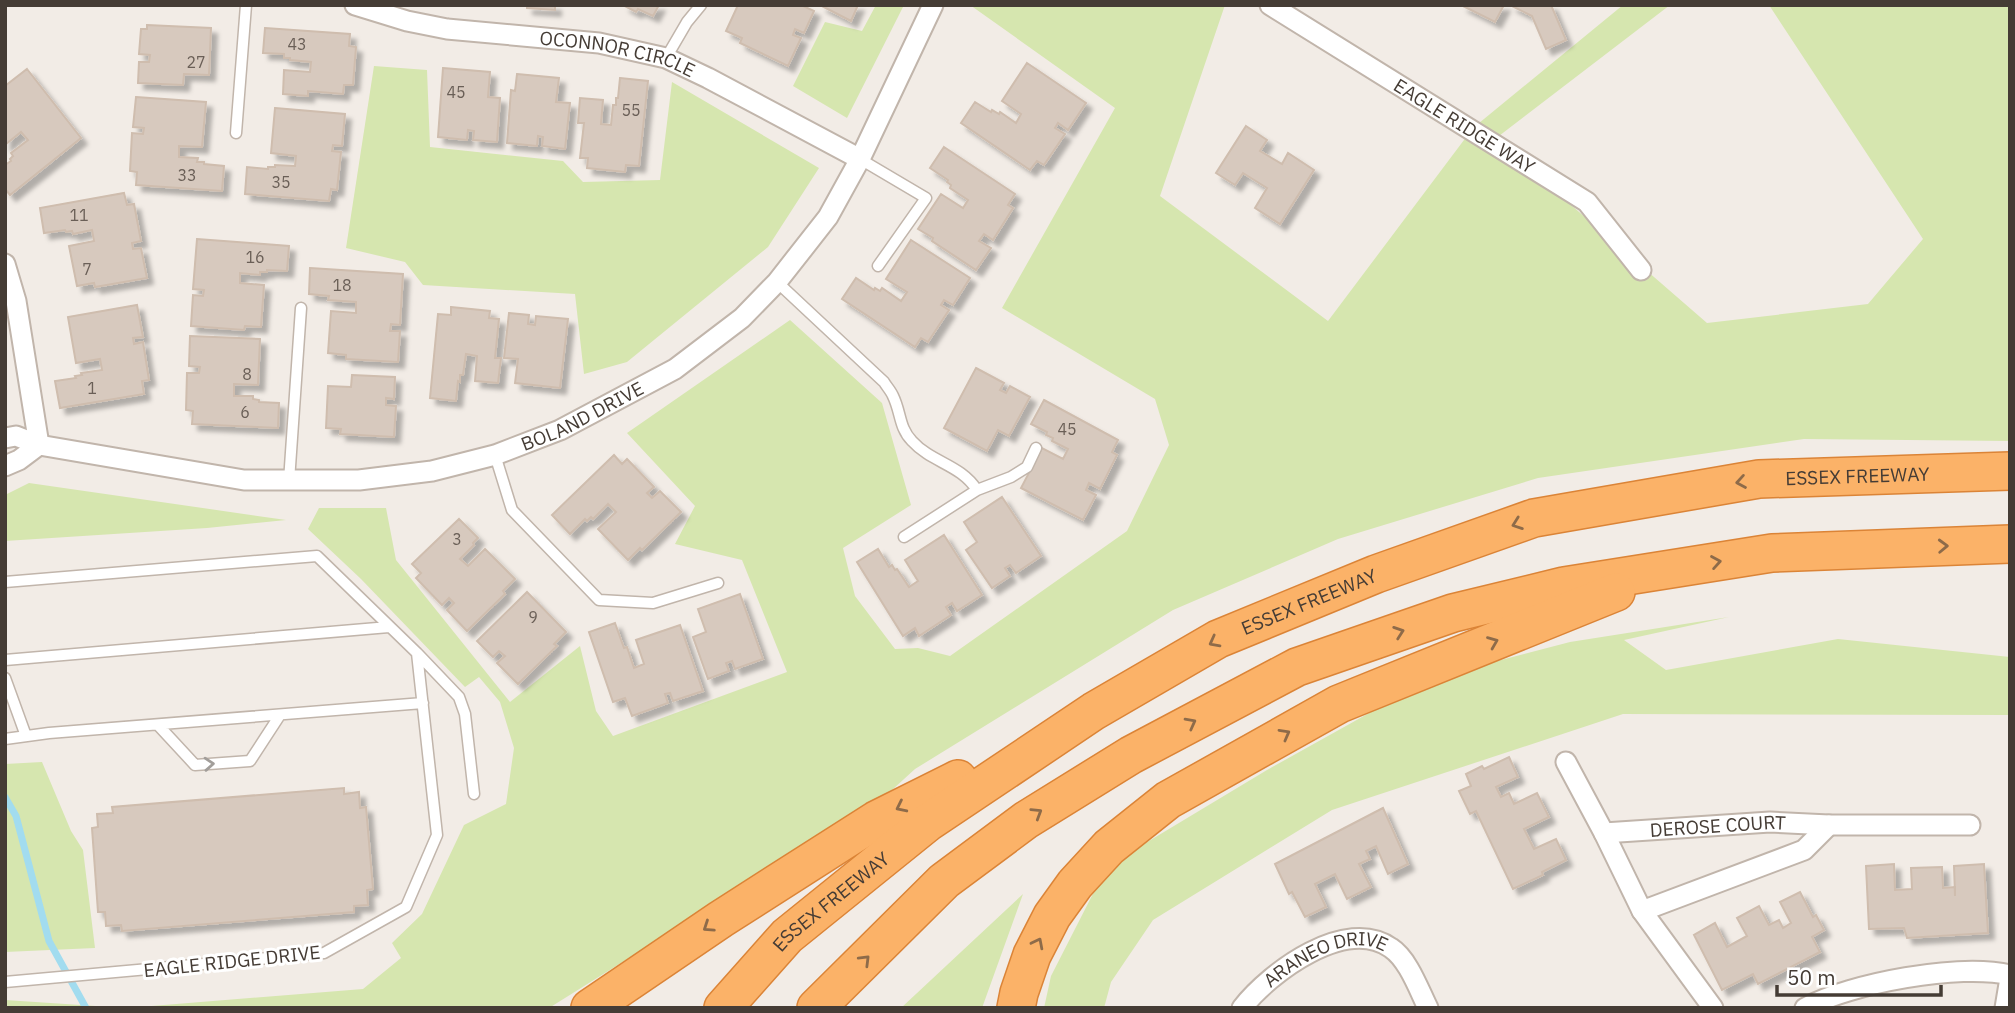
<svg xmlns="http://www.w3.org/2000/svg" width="2015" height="1013" font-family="'IBM Plex Sans',sans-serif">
<defs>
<filter id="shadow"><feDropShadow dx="6" dy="6" stdDeviation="2" flood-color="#0004"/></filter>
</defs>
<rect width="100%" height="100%" fill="#f2ece6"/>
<path fill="#d6e6af" d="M876,5h28l-57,113 -54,-32 32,-64 37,9z
M970,5h255l-65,191 168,125 145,-193 150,-123h47l-175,134 212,184 161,-19 55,-65 -154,-234h241v436l-206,-2 -266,39 -200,61 -165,71 -258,159 -57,52 -7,-2 -302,189h-422l236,-19 38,-31 -9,-15 30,-29 42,-89 42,-21 8,-56 -14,-46 -21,-25 -14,10 -104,-108 -53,-50 11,-21h67l10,52 114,142 70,-56 16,65 17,25 174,-64 -45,-112 -67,-16 20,-38 -68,-73 163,-113 92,83 29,102 -68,43 12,48 40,53 23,-1 32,8 177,-125 42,-86 -14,-46 -153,-91 113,-200z
M374,66l53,4 3,77 133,14 20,21 77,-2 12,-98 147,86 -51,79 -141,115 -43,12 -9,-80 -152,-9 -18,-23 -59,-14z
M29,483l257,37 -79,8 -202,13v-46z
M1729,617l-105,23 42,30 172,-31 172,18v58l-387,-1 -291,96 -179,110 -42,62 -7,26h-60l7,-32 50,-98 38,-31 128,-77 165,-92 138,-36z
M42,762l29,69 12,19 12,98 -90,4v-188z
M1023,894l-41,114h-81z
M5,1000l121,8h-121z"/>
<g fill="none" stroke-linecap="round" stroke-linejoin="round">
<path stroke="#a2dcef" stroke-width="7" d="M5,797l11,19 33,125 37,67"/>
</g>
<path fill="#d7c9be" stroke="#cfbdae" stroke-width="2" filter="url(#shadow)" d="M527,5h28v5l-28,-2z
M623,5h36l-6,11 -15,-7 -2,3z
M738,5h63l13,6 -10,22 -9,-4 -2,6 8,3 -13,28 -48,-23 2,-5 -16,-7z
M820,5h38l-7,16z
M1461,5h43l-9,17z
M1510,5h41l15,35 -20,9 -14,-33z
M147,25l64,3 -2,47 -25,-1 -1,11 -45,-2 1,-21h10l1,-7 -11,-1 2,-25h6z
M265,28l85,6 -1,12 7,1 -3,38h-9l-1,9 -35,-3v5l-25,-2 1,-24 26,2 1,-10 -21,-2v-2h-6v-4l-21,-1z
M1027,63l59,40 -18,27 -10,-7 -3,5 10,6 -21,31 -7,-4 -7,9 -69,-47 14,-21 16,10 1,-2 7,4 1,-2 16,11 5,-9 -19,-13z
M443,68l47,4 -2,25 12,1 -3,44 -24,-2 1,-9 -6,-1 -1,10 -29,-3z
M27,69l54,69 -71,57 -5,-6v-24l6,-4 -1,-2 3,-3 -2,-3 17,-13 -7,-8 -16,13v-59z
M517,74l42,4 -3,24 14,1 -5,46 -23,-3 1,-9 -5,-1 -1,10 -30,-3 4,-53 4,1z
M620,78l28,3 -9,85 -13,-1 -1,7 -38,-4 1,-10h-8l4,-35h-6l2,-25 23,2 -2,24 10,1 2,-20h3v-7h2z
M136,97l70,5 -4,45 -23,-1v11l19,1 -1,4h7v2l20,2 -2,25 -86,-6 1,-13 -7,-1 2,-38 11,1 1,-6 -11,-1z
M275,108l70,6 -3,32 -9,-1 -1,6 9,1 -4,38 -6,-1 -2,12 -84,-7 2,-27 21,2v-2h7v-2l20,1 1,-10 -25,-3z
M1246,126l21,14 -7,11 22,13 6,-11 26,17 -34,54 -25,-16 12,-20 -24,-15 -8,12 -19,-12z
M944,147l71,47 -7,11 5,3 -20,32 -9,-6 -5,7 12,7 -15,22 -44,-29 1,-3 -15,-9 23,-35 22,14 5,-8 -18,-12 1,-3 -4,-3 1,-2 -18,-12z
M124,193l3,12 7,-1 7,37 -9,2 1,6 8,-1 6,30 -52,9 -1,-4 -17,3 -8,-40 25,-5 -2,-11 -19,4 -1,-3 -6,1 -1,-2 -21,3 -4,-25z
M197,239l92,7 -2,25 -20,-1v2h-7v3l-20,-2v10l24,2 -3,42 -16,-1 -1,4 -53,-4 2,-31 10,1 1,-6 -11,-1z
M911,240l59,38 -17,27 -9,-5 -3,5 8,5 -21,32 -7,-4 -6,9 -73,-48 14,-21 18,12 1,-2 5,3 2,-3 19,13 6,-9 -21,-13z
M310,268l93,6 -3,51 -9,-1 -1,7h10l-2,31 -52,-3v-4l-18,-2 3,-42 25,2v-11l-28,-2 1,-4 -20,-2z
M137,305l6,32 -10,1 1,6 9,-2 6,38 -7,1 2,13 -84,14 -5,-27 21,-3 -1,-2 7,-1 -1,-2 21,-3 -2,-11 -24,4 -8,-46z
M451,307l39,4 -1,7 10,1 -4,39h6l-3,25 -23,-2 2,-25 -11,-2 -3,21h-3v7l-2,-1 -2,20 -26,-3 8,-84 13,1z
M509,313l20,2 -1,9 7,1 1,-9 32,3 -8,69 -45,-5 3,-24 -14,-1z
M190,336l70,3 -2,46 -24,-1v12h19v3l6,1v2l20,1 -1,25 -86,-4 1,-13 -7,-1 1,-37h12l1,-6 -11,-1z
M976,368l28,15 -4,7 6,3 4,-7 20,11 -21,39 -11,-6 -11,21 -43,-23z
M352,375l43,2 -1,22 -8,-1v7l10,1 -2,31 -54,-3 1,-5 -15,-1 2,-42 23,1z
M1044,400l74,40 -6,12 5,3 -17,34 -11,-6 -3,7 10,5 -13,25 -62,-32 21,-40 21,11 5,-10 -16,-8 1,-3 -7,-3 1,-3 -16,-8z
M614,455l8,9 5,-5 27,28 -7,6 5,5 8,-7 21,21 -39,38 -2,-2 -12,12 -30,-31 18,-17 -8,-8 -15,15 -2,-2 -4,4 -2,-2 -15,15 -18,-19z
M1002,497l39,59 -25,17 -6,-8 -5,3 5,8 -18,12 -26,-38 11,-8 -13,-20z
M459,519l19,19 -5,5 1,2 -14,14 8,7 17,-17 30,30 -12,12 2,3 -38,37 -20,-21 7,-7 -5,-5 -7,7 -26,-27 5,-5 -9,-9z
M944,535l38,60 -25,16 -5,-8 -6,4 5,8 -32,21 -4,-8 -12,8 -46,-74 21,-13 11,18 3,-2 3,5 2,-1 12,18 9,-6 -13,-21z
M527,592l39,40 -12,12 3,2 -39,38 -21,-21 8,-7 -6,-5 -6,6 -16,-16z
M740,594l23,65 -28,10 -3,-8 -6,2 3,8 -21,8 -15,-42 13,-5 -8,-23z
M615,623l9,25 3,-1 7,21 10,-4 -8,-24 44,-15 23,66 -30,10 -3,-8 -5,1 3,9 -36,13 -7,-18 -12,4 -24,-70z
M1509,757l9,20 -22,10 5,10 8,-4 5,11 23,-11 12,24 -25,12 10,20 22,-10 10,21 -24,12 1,3 -30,14 -37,-78 -6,3 -11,-23 12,-5 -5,-12 16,-8 2,3z
M344,788v6l15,-2 1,16 6,-1 7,82 -6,1 1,15 -14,1v6l-232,19 -1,-6 -15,1 -1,-14h-7l-6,-84 6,-1 -1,-13 16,-1 -1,-6z
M1383,808l25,56 -20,10 -12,-28 -10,5 4,8 -11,5 12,23 -24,12 -12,-25 -20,10 11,23 -21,10 -13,-25 -3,2 -14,-30z
M1894,864l1,26 17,-1 -1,-21 31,-1 1,21 12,-1v9l-1,-30 30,-2 4,69 -81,5 -3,-10 -35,1 -3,-63z
M1800,892l13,25 3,-2 8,15 -12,7 8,15 -62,32 -5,-10 -31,16 -28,-55 21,-12 12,24 20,-11 -10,-18 22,-12 10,19 10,-5 4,8 8,-5 -11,-21z"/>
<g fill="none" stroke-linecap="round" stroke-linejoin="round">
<g stroke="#c1b5ab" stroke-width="13">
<path id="lane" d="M666,58l21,-36 14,-17
M236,133l10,-128
M860,159l66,39 -48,68
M777,282l107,100c3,5 7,9 9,14 8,16 6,32 19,45 20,22 48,23 65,49l-73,47
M495,455l17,55 87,90 54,3 65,-20
M289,481l12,-173
M977,490l34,-13 16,-10 9,-19
M5,582l312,-26 100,97 20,182 -31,72 -82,46 -319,29
M417,653l42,44 6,17 9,80
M5,660l384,-33
M5,678l21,58
M158,725l37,40 55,-4 30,-46
M5,739l44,-6 374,-30"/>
</g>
<g stroke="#c1b5ab" stroke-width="23">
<g id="street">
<path id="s1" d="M355,5l52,16 40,8 152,14 67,15 42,20 152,81"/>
<path id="s2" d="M1270,5l317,197 54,68"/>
<path d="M5,264l11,37 23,144"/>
<path id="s3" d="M5,438l11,-2 23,9 205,35h115l73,-9 63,-16 65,-25 115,-61 67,-51 35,-36 51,-65 32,-58 73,-154"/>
<path d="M5,466l14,-6 20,-15"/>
<path d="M1566,762l38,71 38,78 71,97"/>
<path id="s4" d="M1604,833l166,-11 59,3h141"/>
<path d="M1642,911l162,-61 25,-25"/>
<path id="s5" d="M1242,1008c28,-36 104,-92 149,-60 17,11 28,42 37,60"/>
<path d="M1805,1008c46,-25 155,-45 205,-33"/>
<path d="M2005,1008l5,-30"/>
</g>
</g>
<g stroke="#db8437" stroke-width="40">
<g id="highway">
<path d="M590,1008l131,-89 155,-99 82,-41"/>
<path id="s6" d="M723,1008l64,-72 140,-113 167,-112 124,-72 158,-65 158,-56 225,-39 251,-8"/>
<path d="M816,1008l128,-127 82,-61 105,-65 166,-88 156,-54 111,-27 208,-33 238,-9"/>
<path d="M1016,1008l3,-15 13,-38 20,-39 23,-32 34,-37 59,-47 171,-96 277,-112"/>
</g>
</g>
<use href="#lane" stroke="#fff" stroke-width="10"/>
<use href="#street" stroke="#fff" stroke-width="19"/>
<use href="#highway" stroke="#fbb268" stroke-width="37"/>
</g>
<defs><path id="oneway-chevron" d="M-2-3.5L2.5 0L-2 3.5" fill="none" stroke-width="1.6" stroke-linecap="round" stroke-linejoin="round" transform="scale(1.75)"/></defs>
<g stroke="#8e6b49">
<use href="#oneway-chevron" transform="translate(1741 482) rotate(170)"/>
<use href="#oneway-chevron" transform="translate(1517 524) rotate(160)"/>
<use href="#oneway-chevron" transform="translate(1943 546) rotate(-2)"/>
<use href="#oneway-chevron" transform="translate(1716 562) rotate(-10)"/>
<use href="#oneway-chevron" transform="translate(1399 632) rotate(-19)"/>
<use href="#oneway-chevron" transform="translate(1214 642) rotate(152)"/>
<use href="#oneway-chevron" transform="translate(1493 642) rotate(-22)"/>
<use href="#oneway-chevron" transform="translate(1191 723) rotate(-28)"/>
<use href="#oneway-chevron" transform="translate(1285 734) rotate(-29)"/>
<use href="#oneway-chevron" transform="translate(901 807) rotate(154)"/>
<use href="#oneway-chevron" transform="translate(1037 813) rotate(-32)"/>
<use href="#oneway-chevron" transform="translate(708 927) rotate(146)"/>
<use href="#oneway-chevron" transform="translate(1038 943) rotate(-63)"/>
<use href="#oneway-chevron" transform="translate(865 960) rotate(-45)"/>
</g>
<use stroke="#a29e9a" href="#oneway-chevron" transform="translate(209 764) rotate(-4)"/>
<g text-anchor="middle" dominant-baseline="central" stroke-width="6" stroke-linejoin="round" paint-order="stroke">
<g font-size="16" fill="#6a5f57">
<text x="297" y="44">43</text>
<text x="196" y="62">27</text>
<text x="456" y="92">45</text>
<text x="631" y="110">55</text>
<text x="187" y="175">33</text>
<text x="281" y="182">35</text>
<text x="79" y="215">11</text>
<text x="255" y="257">16</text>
<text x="87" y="269">7</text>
<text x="342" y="285">18</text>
<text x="247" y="374">8</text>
<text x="92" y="388">1</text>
<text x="245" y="412">6</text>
<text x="1067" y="429">45</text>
<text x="457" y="539">3</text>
<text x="533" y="617">9</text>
</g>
<g font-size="19" fill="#453c35" stroke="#fff">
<text stroke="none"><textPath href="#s1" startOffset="268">OCONNOR CIRCLE</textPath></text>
<text stroke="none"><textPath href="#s2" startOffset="229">EAGLE RIDGE WAY</textPath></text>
<text stroke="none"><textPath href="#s3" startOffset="593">BOLAND DRIVE</textPath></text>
<text stroke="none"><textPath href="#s6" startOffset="1286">ESSEX FREEWAY</textPath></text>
<text stroke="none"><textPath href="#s6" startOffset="719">ESSEX FREEWAY</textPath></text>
<text stroke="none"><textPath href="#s4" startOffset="114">DEROSE COURT</textPath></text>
<text stroke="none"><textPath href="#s6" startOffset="152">ESSEX FREEWAY</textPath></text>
<text transform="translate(232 961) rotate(-6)">EAGLE RIDGE DRIVE</text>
<text stroke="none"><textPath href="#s5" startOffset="102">ARANEO DRIVE</textPath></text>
</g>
</g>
<rect width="2015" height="1013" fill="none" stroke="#453c35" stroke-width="14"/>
<path d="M1777 985v10h164v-10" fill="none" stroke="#453c35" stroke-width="3.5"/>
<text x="1787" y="985" font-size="21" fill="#453c35" stroke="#ffffff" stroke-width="5" paint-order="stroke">50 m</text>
</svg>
